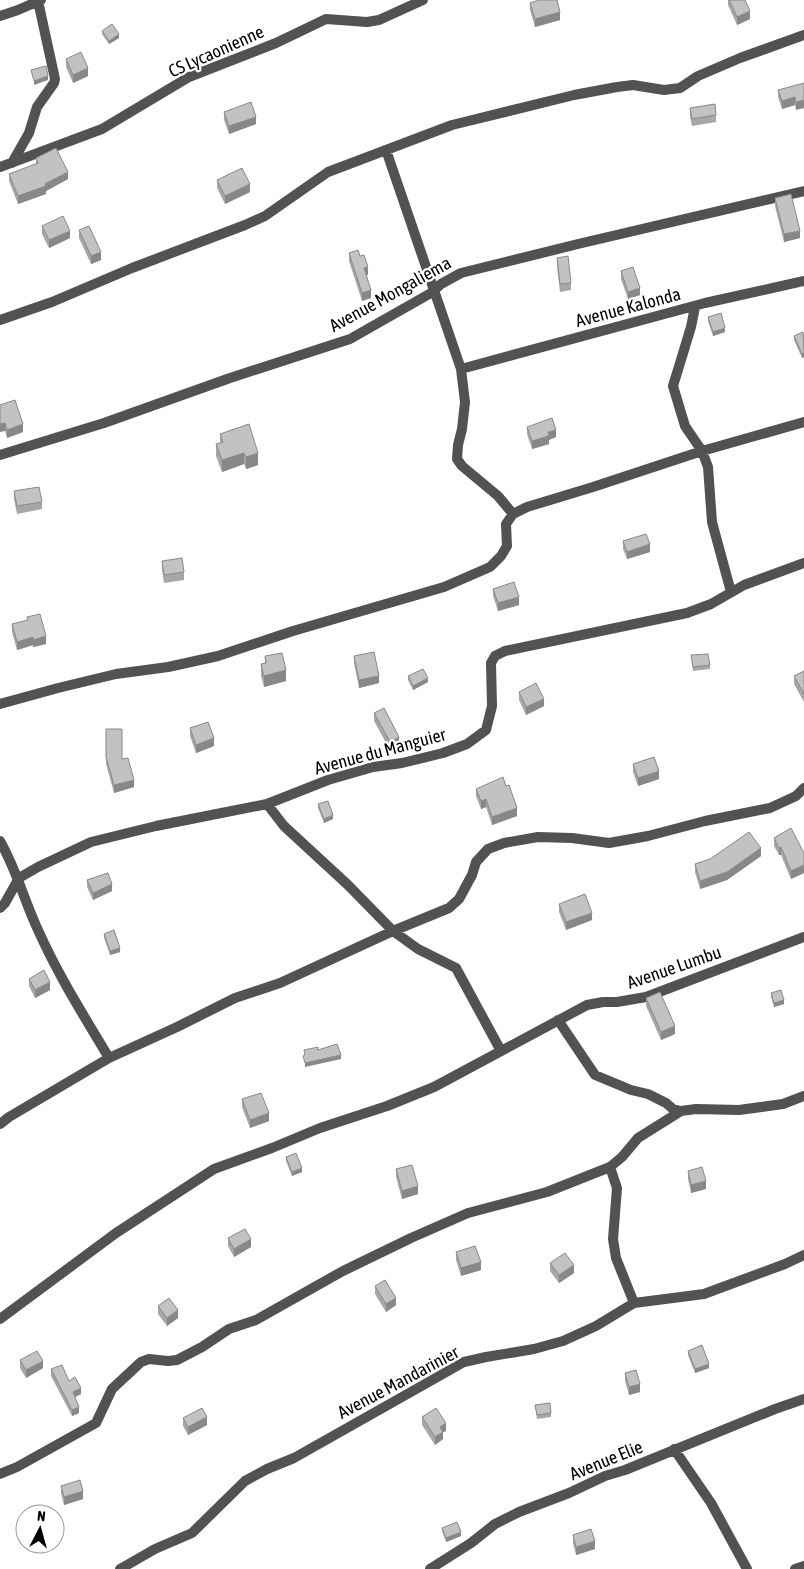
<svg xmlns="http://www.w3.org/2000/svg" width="804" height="1569" font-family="'Asap Condensed',sans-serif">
<rect width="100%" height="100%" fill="#fff"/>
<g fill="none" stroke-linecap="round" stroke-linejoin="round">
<path stroke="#525252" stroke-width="10" d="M0,16l18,-6 23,-10
M386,150l75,219 4,33 -3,27 -4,16 -1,14 5,7 36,30 15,18
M12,163l17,-30 8,-26 17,-24 1,-4 -17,-78
M0,167l102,-38 87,-52 87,-34 50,-24 41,3 12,-2 44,-20
M695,307l-4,20 -18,59 12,40 17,25 6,16 4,55 19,70
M0,320l52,-18 80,-34 113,-43 20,-9 63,-44 124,-47 122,-30 43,-8 16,-2 31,5 16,-2 18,-12 42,-18 64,-23
M461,369l244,-66 99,-22
M0,455l104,-32 126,-45 120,-39 81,-46 10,-9 20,-11 117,-29 226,-53
M0,704l58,-16 58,-14 52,-7 50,-11 75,-25 151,-44 46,-20 11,-11 6,-10 -1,-22 7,-10 14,-7 66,-20 109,-36 102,-29
M267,804l17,22 64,59 45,46 25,18 38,19 45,83
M0,841c17,30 24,59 38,89 20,45 46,86 71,128
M0,908l5,-5 14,-25 19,-11 53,-25 65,-16 111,-22 61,-24 45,-13 29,-4 41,-10 24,-9 19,-14 6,-24 -1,-43 4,-7 10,-5 182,-38 24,-9 33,-19 60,-22
M558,1020l37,55 36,15 17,4 18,9 7,6 8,2 15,-2 43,1 44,-6 21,-8
M0,1124l9,-7 100,-59 68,-31 58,-29 45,-15 113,-52 56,-23 10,-9 13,-24 4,-13 12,-13 16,-6 34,-6 34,1 37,5 39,-7 57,-15 65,-13 26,-12 8,-8
M610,1167l7,21 -4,51 3,19 18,45
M0,1319l116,-86 98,-64 58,-21 48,-20 67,-22 47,-19 153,-82 16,-3h14l29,-5 158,-60
M674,1449l37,54 36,66
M0,1474l17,-7 79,-44 16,-34 29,-27 8,-3 19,2 9,-1 25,-13 27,-18 27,-9 87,-49 68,-33 57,-25 79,-21 63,-25 12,-10 16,-19 43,-27
M120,1569l35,-20 37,-16 53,-52 22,-12 27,-11 170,-96 22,-5 48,-8 29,-8 33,-15 38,-23 70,-9 81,-30 19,-9
M430,1569l41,-26 24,-19 24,-12 50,-19 36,-17 20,-6 150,-61 29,-10
M795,1569l9,-3"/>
</g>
<path fill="#a7a7a7" d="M728,0h17l5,19 -13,6 -9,-20z
M530,3l30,17 -25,7 -5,-17z
M102,31l17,7 -10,6 -7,-10z
M66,59l22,17 -15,7 -7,-16z
M804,84l-8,26 -1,-5 -13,4 -4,-12v-7z
M690,108l26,7v7l-24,4 -2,-10z
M224,112l32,12 -27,10 -5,-14z
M36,158l32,21 -22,12v3l-28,10 -9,-23v-7l27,-10z
M217,180l33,12 -25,12 -8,-16z
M775,198l25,40 -16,4 -9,-36z
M42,226l28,12 -21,10 -7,-14z
M79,230l22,30 -10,4 -12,-26z
M349,253l11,3 8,19h-2l5,23 -9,3 -13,-40z
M557,258l14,25v7l-11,2 -3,-26z
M621,271l19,24 -12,4 -7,-20z
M708,317l17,15 -12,4 -5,-15z
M804,334v23l-2,1 -8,-18v-4z
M0,405l23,27 -16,6 -2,-7z
M527,427l29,10 -7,3v4l-17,5 -5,-15z
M220,434l38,31 -12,4 -2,-5 -22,8 -6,-16v-12l4,-1z
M14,491l28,11v7l-25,5 -3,-15z
M623,541l27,11 -23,7 -4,-10z
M162,561l22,11v8l-20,3 -2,-14z
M493,589l26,16 -21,6 -5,-15z
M27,617l19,27 -13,3v-2l-16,5 -5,-18v-8l15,-4z
M691,655l19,10v4l-17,2z
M265,656l21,25 -22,6 -3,-11v-12l4,-1z
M354,656l25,27 -20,5 -5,-25z
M804,671v31l-10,-18v-8z
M408,676l20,6 -15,8 -5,-10z
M519,692l25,14 -18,9 -7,-15z
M374,713l25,32 -9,5 -16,-29z
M190,728l24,18 -18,7 -6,-17z
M106,729l16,30 12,28 -20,6 -8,-29z
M633,764l26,15 -21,7 -5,-14z
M476,789l41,27 -25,9 -6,-18 -5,2 -5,-13z
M318,804l15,15 -9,4 -6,-15z
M774,838l30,15v20l-13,6 -10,-24h-2l-5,-9z
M761,856l-34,24 -27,9 -5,-17v-8z
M87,880l25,11 -19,9 -6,-13z
M559,904l33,16 -26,10 -7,-18z
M104,934l16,18 -10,3 -6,-17z
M29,979l21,11 -15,8 -6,-12z
M771,993l13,11 -10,3 -3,-10z
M646,998l29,36 -14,6 -15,-34z
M242,1099l27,22 -19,7 -8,-21z
M286,1157l16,15 -10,4 -6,-15z
M396,1169l22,25 -16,5 -6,-22z
M688,1171l18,18 -15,4 -3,-14z
M228,1238l23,9 -17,10 -6,-11z
M456,1252l25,18 -20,6 -5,-16z
M550,1263l24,10 -15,10 -9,-12z
M375,1286l21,19 -10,7 -11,-18z
M158,1306l20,12 -11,8 -9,-12z
M688,1351l21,17 -14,5 -7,-18z
M20,1360l23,8 -17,10 -6,-10z
M51,1369l18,12 12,13 -6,3 4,16 -7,3 -21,-40z
M625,1373l15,19 -11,3 -4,-14z
M535,1405l16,8v4l-14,2z
M422,1417l24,14 -3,1v7l-8,6 -13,-20z
M183,1418l24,7 -19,10 -5,-9z
M61,1486l22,13 -19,6 -3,-12z
M442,1528l19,8 -15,6 -4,-11z
M573,1535l22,14 -19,6 -3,-12z"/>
<path fill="#888" d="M750,11v8l-13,6v-8z
M560,12v8l-25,7v-8z
M119,34v4l-10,6v-3z
M88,68v8l-15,7v-8z
M48,76v4l-14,5v-4z
M795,97v8l-13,4v-8z
M804,100v8l-8,2v-8z
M256,117v7l-27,10v-8z
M68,172v7l-22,12v3l-28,10v-8z
M250,184v8l-25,12v-8z
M70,231v7l-21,10v-8z
M800,231v7l-16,4v-8z
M101,252v8l-10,4v-8z
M368,267v8l-4,1v-8z
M640,288v7l-12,4v-7z
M371,290v8l-9,3v-8z
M725,328v4l-12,4v-4z
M804,353v4l-2,1v-4z
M5,423v8l-5,1v-8z
M23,424v8l-16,6v-8z
M556,430v7l-7,3v4l-17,5v-8l16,-9z
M244,453v11l-22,8v-12z
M258,453v12l-12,4v-12z
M650,544v8l-23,7v-7z
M519,597v8l-21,6v-8z
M46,636v8l-13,3v-7z
M33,637v8l-16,5v-8z
M286,670v11l-22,6v-11z
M379,676v7l-20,5v-8z
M428,678v4l-15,8v-4z
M544,699v7l-18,9v-8z
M399,737v8l-9,5v-8z
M214,738v8l-18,7v-8z
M659,771v8l-21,7v-8z
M134,780v7l-20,6v-8z
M486,799v8l-5,2v-8z
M517,808v8l-25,9v-8z
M333,815v4l-9,4v-4z
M781,847v8h-2v-7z
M761,848v8l-34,24 -27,9v-8z
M804,865v8l-13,6v-8z
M112,884v7l-19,9v-7z
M592,913v7l-26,10v-8z
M120,948v4l-10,3v-4z
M50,982v8l-15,8v-8z
M784,1000v4l-10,3v-4z
M675,1026v8l-14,6v-8z
M341,1055v4l-36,8v-4z
M269,1113v8l-19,7v-8z
M302,1168v4l-10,4v-4z
M706,1181v8l-15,4v-8z
M418,1186v8l-16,5v-8z
M251,1239v8l-17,10v-8z
M481,1262v8l-20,6v-8z
M574,1265v8l-15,10v-8z
M396,1298v7l-10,7v-8z
M178,1310v8l-11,8v-8z
M43,1361v7l-17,10v-8z
M709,1364v4l-14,5v-4z
M640,1384v8l-11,3v-8z
M81,1388v6l-8,4v-6z
M79,1407v6l-7,3v-6z
M207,1417v8l-19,10v-8z
M446,1423v8l-3,1v7l-8,6v-8l5,-10z
M83,1491v8l-19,6v-8z
M461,1532v4l-15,6v-4z
M595,1541v8l-19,6v-8z"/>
<path fill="#c2c2c2" stroke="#888" d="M539,0h18l3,12 -25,7 -5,-16z
M729,0h16l5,11 -13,6z
M112,24l7,10 -10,7 -7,-10z
M81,52l7,16 -15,7 -7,-16z
M46,66l2,10 -14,5 -3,-11z
M804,83v17l-8,2 -1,-5 -13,4 -4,-11z
M251,102l5,15 -27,9 -5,-14z
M715,104l1,11 -24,4 -2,-11z
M56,148l12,24 -23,12 1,2 -28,10 -9,-22 29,-11 -2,-5z
M242,168l8,16 -25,12 -8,-16z
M791,194l9,37 -16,3 -9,-36z
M63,216l7,15 -21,9 -7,-14z
M89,226l12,26 -10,4 -12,-26z
M358,250l2,6 4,-1 4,12 -4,1 7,22 -9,3 -13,-40z
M568,256l3,27 -11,1 -3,-26z
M633,267l7,21 -12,4 -7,-21z
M721,313l4,15 -12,4 -5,-15z
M803,332l1,21 -2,1 -8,-18z
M15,400l8,24 -16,6 -2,-7 -5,1v-19z
M552,418l4,12 -8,2 1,4 -17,5 -5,-14z
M249,424l9,29 -12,4 -2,-4 -22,7 -6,-16 7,-2 -3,-8z
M39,487l3,15 -25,4 -3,-15z
M646,534l4,10 -23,8 -4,-11z
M182,558l2,14 -20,3 -2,-14z
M514,582l5,15 -21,6 -5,-14z
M40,614l6,22 -13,4v-3l-16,5 -5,-18 16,-4 -1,-3z
M374,652l5,24 -20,4 -5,-24z
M282,653l4,17 -22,6 -3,-12 5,-1 -1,-7z
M708,654l2,11 -17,2 -2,-12z
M423,669l5,9 -15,8 -5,-10z
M804,671v23l-10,-18z
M536,683l8,16 -18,8 -7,-15z
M384,708l15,29 -9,5 -16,-29z
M208,722l6,16 -18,7 -6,-17z
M106,729h16v30l6,-1 6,22 -20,5 -8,-28z
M654,757l5,14 -21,7 -5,-14z
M503,777l3,9 3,-1 8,23 -25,9 -6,-18 -5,2 -5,-12z
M328,801l5,14 -9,4 -6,-15z
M791,828l13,25v12l-13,6 -10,-24 -2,1 -5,-10z
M749,832l12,16 -34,24 -27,9 -5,-17 15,-5z
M108,873l4,11 -19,9 -6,-13z
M585,894l7,19 -26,9 -7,-18z
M114,930l6,18 -10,3 -6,-17z
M44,970l6,12 -15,8 -6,-11z
M781,990l3,10 -10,3 -3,-10z
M660,992l15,34 -14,6 -15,-34z
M337,1044l4,11 -36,8 -2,-7 2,-1 -1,-5 14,-3v3z
M261,1093l8,20 -19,7 -8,-21z
M296,1153l6,15 -10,4 -6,-15z
M412,1165l6,21 -16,5 -6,-22z
M702,1167l4,14 -15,4 -3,-14z
M245,1229l6,10 -17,10 -6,-11z
M475,1246l6,16 -20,6 -5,-16z
M565,1253l9,12 -15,10 -9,-12z
M385,1280l11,18 -10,6 -11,-18z
M169,1298l9,12 -11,8 -9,-12z
M702,1345l7,19 -14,5 -7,-18z
M37,1351l6,10 -17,9 -6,-10z
M62,1365l7,16 6,-4 6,11 -8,4 6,15 -7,3 -21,-41z
M636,1370l4,14 -11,3 -4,-14z
M550,1403l1,10 -14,2 -2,-10z
M202,1408l5,9 -19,10 -5,-9z
M436,1408l10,15 -6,4 3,5 -8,5 -13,-20z
M80,1480l3,11 -19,6 -3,-11z
M457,1522l4,10 -15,6 -4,-10z
M591,1529l4,12 -19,6 -3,-12z"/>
<g text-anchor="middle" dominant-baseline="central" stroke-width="4.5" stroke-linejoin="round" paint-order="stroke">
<g font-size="18" fill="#000" stroke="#fff">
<text transform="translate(216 51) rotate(-24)">CS Lycaonienne</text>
<text transform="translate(390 294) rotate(-29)">Avenue Mongaliema</text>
<text transform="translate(628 307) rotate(-15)">Avenue Kalonda</text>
<text transform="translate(380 751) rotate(-15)">Avenue du Manguier</text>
<text transform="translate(674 967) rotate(-19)">Avenue Lumbu</text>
<text transform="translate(398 1382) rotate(-28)">Avenue Mandarinier</text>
<text transform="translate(606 1460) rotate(-22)">Avenue Elie</text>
</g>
</g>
<g transform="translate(40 1529) rotate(6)"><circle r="24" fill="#ffffff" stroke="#999999"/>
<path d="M0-4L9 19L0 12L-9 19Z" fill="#000000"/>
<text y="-8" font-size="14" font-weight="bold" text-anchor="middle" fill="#000000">N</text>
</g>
</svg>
